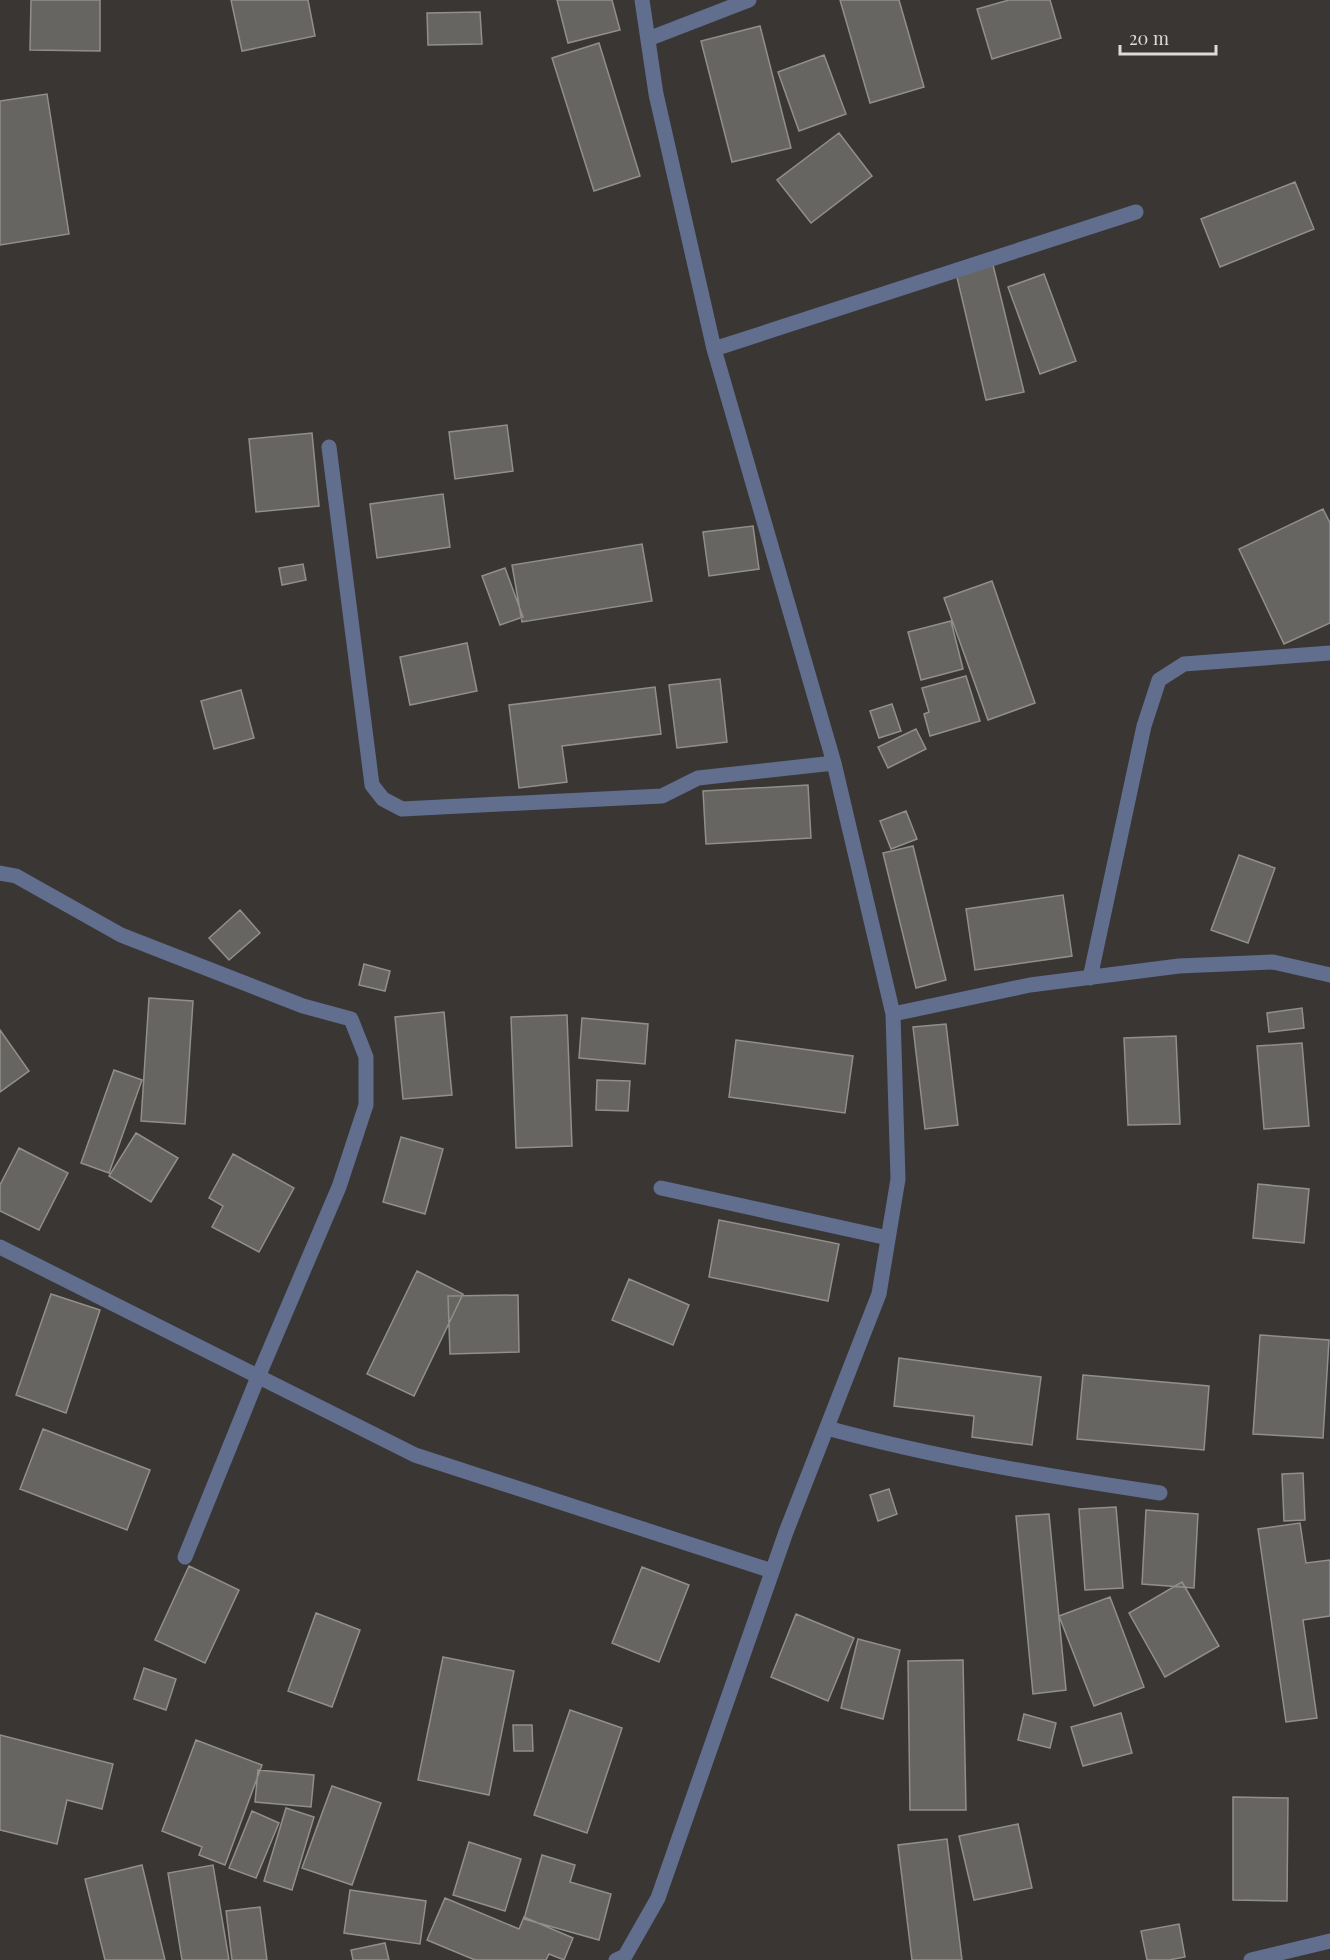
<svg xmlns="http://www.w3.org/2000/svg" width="1330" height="1960" font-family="'Playfair Display',serif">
<rect width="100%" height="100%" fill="#393634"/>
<path fill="#676562" stroke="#928f8b" stroke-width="1.5" d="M31,0h69v51l-70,-1z
M231,0h77l7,36 -73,15z
M557,0h55l8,30 -52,13z
M840,0h59l25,87 -54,16z
M1009,0h41l11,38 -69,21 -15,-50z
M480,12l2,32 -54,1 -1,-32z
M760,26l31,122 -59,14 -31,-121z
M599,43l41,133 -46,15 -42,-133z
M824,55l22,59 -47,17 -21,-59z
M47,94l22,140 -69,11v-144z
M839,133l33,43 -61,47 -34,-43z
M1295,182l19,47 -94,38 -19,-48z
M993,265l31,127 -38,8 -30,-127z
M1044,274l32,87 -36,13 -32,-87z
M507,425l6,46 -58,8 -6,-47z
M312,433l7,73 -63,6 -7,-73z
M443,494l7,53 -73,11 -7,-54z
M1323,509l7,14v100l-46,21 -45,-95z
M753,526l6,43 -50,7 -6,-44z
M642,544l10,57 -130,21 -10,-57z
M303,564l3,16 -24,5 -3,-17z
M505,568l18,49 -23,8 -18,-49z
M992,581l43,122 -47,17 -44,-122z
M951,621l12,48 -42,11 -13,-48z
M467,643l10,48 -67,14 -10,-48z
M966,676l14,45 -50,15 -6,-22 5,-2 -7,-24z
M720,679l7,63 -50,6 -8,-63z
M655,687l6,47 -99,12 5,36 -48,6 -10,-83z
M241,690l13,48 -40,11 -13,-48z
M892,704l9,27 -22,7 -9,-27z
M916,729l10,20 -38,19 -10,-21z
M808,785l3,53 -105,6 -3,-53z
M906,811l11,28 -26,10 -11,-28z
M913,846l33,134 -30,8 -33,-135z
M1239,855l36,13 -27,75 -37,-13z
M1063,895l9,61 -97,14 -9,-61z
M240,910l20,23 -31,27 -20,-22z
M364,964l26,7 -5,20 -26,-6z
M149,998l44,3 -8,123 -44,-3z
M1302,1008l2,20 -35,4 -2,-19z
M444,1012l8,83 -49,4 -8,-82z
M567,1015l5,131 -56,2 -5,-131z
M582,1018l66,6 -3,40 -66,-6z
M946,1024l12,101 -33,4 -12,-102z
M0,1030l29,41 -29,21z
M1176,1036l4,88 -52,1 -4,-87z
M736,1040l117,16 -8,57 -116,-16z
M1302,1043l7,83 -45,3 -7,-83z
M114,1070l28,10 -33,93 -28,-10z
M597,1080l33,1 -2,30 -32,-1z
M136,1133l42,25 -27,44 -42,-26z
M401,1137l42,12 -18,65 -42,-12z
M19,1148l49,25 -29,57 -39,-19v-26z
M233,1154l61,34 -35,64 -47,-25 11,-21 -14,-8z
M1258,1184l51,5 -5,54 -51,-5z
M719,1220l120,24 -11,57 -119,-24z
M417,1271l46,23 -49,102 -47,-22z
M629,1279l60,26 -16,40 -61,-25z
M51,1294l49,16 -34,103 -50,-18z
M518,1295l1,57 -69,2 -2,-58z
M1260,1335l69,5 -6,98 -70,-4z
M899,1358l142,19 -9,68 -60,-8 2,-21 -80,-10z
M1083,1375l126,11 -5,64 -127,-11z
M43,1429l107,41 -23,60 -107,-41z
M1303,1473l2,47 -21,1 -2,-47z
M889,1489l8,25 -19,7 -8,-26z
M1116,1507l7,81 -38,2 -6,-81z
M1146,1510l52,4 -4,74 -52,-4z
M1049,1514l17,176 -33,4 -17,-178z
M1300,1523l6,40 24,-3v56l-27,4 14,98 -31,4 -28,-193z
M189,1566l50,24 -34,73 -50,-23z
M642,1567l47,18 -30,77 -47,-19z
M1182,1582l37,64 -54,31 -36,-64z
M1110,1597l34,90 -50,19 -35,-90z
M316,1613l44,17 -28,77 -44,-16z
M796,1614l58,24 -26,63 -57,-24z
M858,1639l42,11 -17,69 -42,-11z
M443,1657l71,14 -25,124 -71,-15z
M963,1660l3,150h-56l-2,-149z
M144,1668l32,11 -10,31 -32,-11z
M570,1710l52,18 -35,105 -53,-18z
M1121,1713l11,40 -49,13 -12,-39z
M1024,1714l32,9 -6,25 -32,-8z
M513,1725h19l1,26h-19z
M0,1735l113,29 -11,45 -35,-9 -10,44 -57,-14z
M196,1740l66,25 -37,100 -26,-10 3,-8 -40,-16z
M258,1770l56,5 -3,32 -56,-5z
M332,1786l49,17 -29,82 -50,-17z
M1233,1797l55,1 -1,103 -54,-1z
M286,1808l28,9 -22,73 -28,-9z
M252,1811l27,12 -23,55 -27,-10z
M1018,1824l14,64 -58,12 -15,-64z
M947,1839l15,121h-50l-14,-115z
M469,1842l52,17 -16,52 -52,-16z
M542,1855l33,10 -5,17 41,12 -12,46 -75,-21z
M142,1865l23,95h-60l-20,-81z
M213,1865l16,95h-47l-14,-87z
M350,1890l76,11 -6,43 -76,-11z
M445,1898l74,31 5,-12 49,21 -9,22 -15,-6 -3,6h-71l-48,-20z
M260,1907l7,53h-35l-6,-49z
M1179,1924l6,33 -16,3h-22l-6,-29z
M385,1943l4,17h-36l-2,-10z"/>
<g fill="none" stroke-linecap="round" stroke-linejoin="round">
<path stroke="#616e8e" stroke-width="15" d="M648,39l101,-39
M714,349l422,-137
M329,447l43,338 11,14 19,10 260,-13 36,-18 136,-15
M0,873l16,3 105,59 182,71 48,13 15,38v48l-27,82 -81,190 -73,180
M1090,978l54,-252 15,-46 25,-16 146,-11
M893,1014l137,-29 149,-19 94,-4 57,13
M661,1188l227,50
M0,1247l415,208 357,116
M827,1428c110,30 220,48 333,65
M616,1960l9,-4 33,-58 128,-366 93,-238 19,-115 -5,-165 -59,-251 -120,-414 -58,-255 -14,-94
M1251,1960l79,-19"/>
</g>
<path d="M1120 45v9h96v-9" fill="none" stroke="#dddbda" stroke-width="3"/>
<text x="1129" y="45" font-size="18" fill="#dddbda" stroke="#393634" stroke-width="4.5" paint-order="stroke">20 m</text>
</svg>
